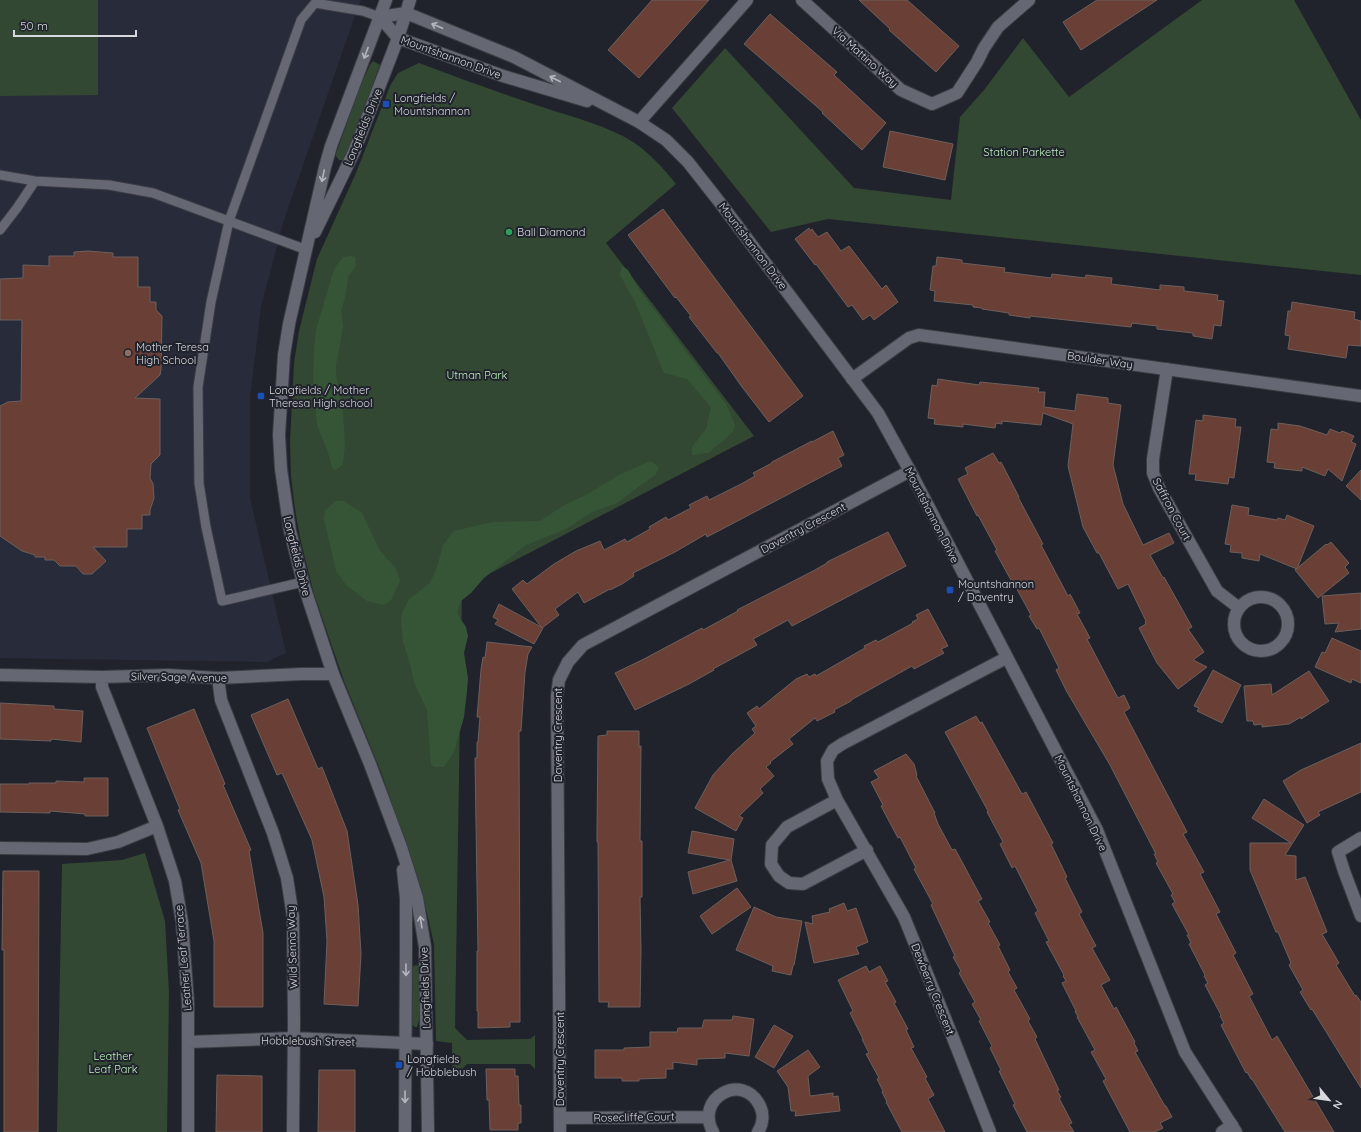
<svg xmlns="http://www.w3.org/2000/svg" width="1361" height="1132" font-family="Quicksand,sans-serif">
<rect width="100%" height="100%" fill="#21232c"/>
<path fill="#282c3a" d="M0,0h361l-10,27 -68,196 -22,84 -11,91v100l36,155 -19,9 -267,-4z"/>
<path fill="#324832" d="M0,0h98v95l-98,1z
M1202,0h92l67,120v155l-533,-56 -57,13 -99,-124 53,-60 129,140 97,12 9,-83 24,-27 39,-52 46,59z
M373,61l7,4 -1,2 -32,90 -3,3h-5l-3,-4v-2l23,-65 11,-24z
M419,63c42,16 84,31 126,45 28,9 63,18 88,34 17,11 30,26 43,42l-70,59 148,193 -292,152 -7,440 12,12 63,-1 5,-4v34l-5,-5h-63l-15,15v-36l-16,-2 -2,-97 -11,-48 -42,-124 -37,-91 -30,-87 -14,-56 -5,-29 -4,-33 -1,-34 4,-79 5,-32 18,-72 39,-86 34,-87 8,-13z
M145,853l20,68 4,71 -2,140h-110l5,-268 60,-4z
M415,965l5,1 1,48 -4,13h-2l-4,-3v-54l1,-2z"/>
<path fill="#365537" d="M351,256l4,1 1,9 -8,11 -3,21 -4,12 2,17 -7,38v10l7,36 2,34 -2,19 -7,6 -4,-2 -4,-16 -11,-27 -4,-46 1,-30 2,-19 18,-61 9,-12z
M622,266l6,4 12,21 86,113 9,21 -2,7 -25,21 -16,2v-8l14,-18 5,-22 -24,-28 -23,-6 -29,-71 -15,-27z
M648,462h4l7,5 -3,7 -39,29 -25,9 -26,17 -40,16 -42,33 -13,15 -10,8 -4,12 9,14 2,9 -4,17 4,25 -1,13 -3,26 -10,35 -10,15h-9l-4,-2 -4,-55 -12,-25 -6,-25 -6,-18 -2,-20 1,-9 7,-14 21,-16 7,-16 6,-22 11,-14 39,-9 47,-1 26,-17 20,-9 33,-20z
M336,501h8l18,12 17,36 17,20 4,12 -9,19 -7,5 -17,-4 -21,-16 -10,-14 -12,-52 1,-8z"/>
<path fill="#6a4036" stroke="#6c5f5c" d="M652,0h57l-70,78 -31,-28z
M859,0h48l52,46 -23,26 -47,-42 1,-1z
M1097,0h60l-76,50 -18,-28z
M770,14l67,58 -3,3 52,48 -24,27 -40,-37 1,-1 -79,-68z
M890,131l63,13 -8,36 -62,-13z
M663,209l140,187 -34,26 -27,-35 -24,-34h-1l-17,-22 -11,-14 2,-1 -15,-19 -1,1 -47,-63z
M809,228l2,3 1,-2 6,8 9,-5 14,19 8,-5 33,43 4,-4 12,17 -24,18 -4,-5 -7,5 -11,-15 -4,2 -32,-43 -1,1 -20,-26z
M88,251l25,2v4h25v30h12v15h6v8l6,6 -1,53 -1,6 -25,23 25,1v56l-9,9 -1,14 3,6 1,14 -4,12v5h-8v14h-15v18h-34l13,14 -14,13h-9l-7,-8h-16l-6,-6h-9v-3h-10v-2l-13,-4 -22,-15v-130l8,-4 13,-1 1,-81h-22v-41l23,-1v-13l26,1v-10h25v-4z
M937,257l25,3v3l43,5 -1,4 47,6 1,-4 33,4 1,-3 26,3 -1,6 49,6v-5l13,1 11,1v4l34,4 -1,5 7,1 -3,25 -7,-1 -2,14 -19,-3v-3l-36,-4v-3l-25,-3 -1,4 -101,-11v2l-21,-3v-2l-27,-4v-1l-9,-1v-2l-39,-4 1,-10 -5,-1 3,-24h3z
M1292,302l63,10 -1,7 7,2v25l-13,-1 -2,13 -58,-9 2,-13 -5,-1 3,-24h3z
M938,379l41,6 1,-3 59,6 -1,4h7l-1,15 31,4 2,-17 31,4v5l13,2 -8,60 10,39 20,41 26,-12 5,10 -24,12 13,23 1,-1 28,50 -4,2 16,23 -11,8 14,7 -29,22 -21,-26 -18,-35 7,-4 -1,-2 1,-1 -18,-37 -10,5 -19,-36h-2l-14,-26 -15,-61 5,-42 -30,-11 -2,12 -39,-4v3l-6,-1 -1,5 -32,-4v3l-29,-3 1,-5 -7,-1 4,-33 5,1z
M1203,415l33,4 -1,8h6l-7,51 -5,-1 -1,7 -33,-4 1,-6h-7l7,-54 7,1z
M1278,423l22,3 27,9 3,-6 10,4 2,-2 12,5 -3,6 5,2 -14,37 -14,-12 -3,7 -23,-9v4l-28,-3 1,-5 -8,-1 4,-33 7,1z
M833,431l11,24 -6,3 4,8 -135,71 -1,-3 -31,18 -42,21 1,3 -12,8 -12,6v-1l-26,14 -6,-11 -23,17 4,6 -17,13 -30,-39 11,-9 4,4 27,-20 22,-13 17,-7 7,-3 4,9 21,-11 2,3 23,-13 -1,-2 17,-10 2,3 23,-12 -2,-3 18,-9 2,4 34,-17 12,-7 -2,-3 19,-10v-1l40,-21v1z
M993,453l6,10 2,-1 18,35h-1l25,47 -2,1 27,51 2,-2 10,19 -3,1 13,24 -3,1 24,46 7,13 6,-3 6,13 -6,4 63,120 -4,2 21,38 -4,2 20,38 -4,2 20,39 -3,2 20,39 -4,2 23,44 5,-4 57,96h-49l-33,-53h-1l-4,-7 -1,1 -25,-48 3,-2 -4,-7 1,-1 -16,-30 3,-2 -4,-7 1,-1 -16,-31 2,-1 -4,-8h2l-17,-31 3,-2 -4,-7 2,-1 -17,-31 2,-1 -4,-8h2l-46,-89 -43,-73 -11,-22 3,-2 -20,-40 -2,1 -8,-13 2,-1 -18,-33h-1l-17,-31 2,-1 -19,-35 -1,1 -19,-37 10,-5 -3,-6z
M1361,470v30l-15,-14z
M1232,505l17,3 -1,7 29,5 1,-2 7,2 2,-5 27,11 -17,43 -37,-15 -1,7 -17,-3v-5l-12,-1 1,-7 -6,-1z
M888,532l18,34 -114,60 -4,-6 -11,6 -24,13 4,6 -44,24 1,1 -25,14 -54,26 -20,-37 29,-14 58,-31 1,2 35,-19 -1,-1 78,-40 12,-7v-1z
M1331,542l18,21 -4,4 4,6 -31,25 -23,-28 31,-26 1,1z
M1361,593v36l-26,3 4,-9 -14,1 -3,-28z
M499,604l44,24 -9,16 -39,-20 3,-4 -5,-3z
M928,609l20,37 -7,3 3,4 -30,16 -2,-3 -61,34v1l-17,9 1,2 -18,9 -2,-3 -26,21 4,5 -23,18 1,1 -5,4 8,9 -14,13 3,4 -24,23 4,2 -7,13 -41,-23 18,-33 20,-22 22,-20 -3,-4 4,-3 -9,-13 10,-7 2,3 37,-30 11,-5 2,3 6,-3 1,2 49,-28 -1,-2 12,-6 2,2 35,-19 -1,-1 6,-3 -2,-4z
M1332,638l29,13v32l-9,-4 -1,4 -36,-16 7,-15 3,1z
M487,642l45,5 -4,7 -3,18 -4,59h-2l1,291h-10v5l-32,1v-17h-1v-60h1l-3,-193h2v-16h1l2,-25h-3l4,-47 2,-13 2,1z
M1213,670l28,15 -19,38 -25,-12 2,-3 -5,-2z
M1309,671l20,30 -28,18v-2l-12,7 -27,3v-3l-8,1 -1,-4h-6l-3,-35 27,-2 1,11z
M288,699l30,70 4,-2 25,64 11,74 3,49 -3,52 -34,-2 3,-63 -1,-15 -2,-29 -12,-57 -30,-67 -5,2 -26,-60z
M0,703l54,3v3l29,2 -2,31 -30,-3v2l-51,-2z
M194,709l31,75 -2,1 28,65 -2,1 14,82v74h-49v-66l-13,-78 -23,-53 2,-1 -33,-81z
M976,716l4,7 2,-1 40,72 4,-2 27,51 -2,1 16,33 -2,1 17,34 -3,2 17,32 -4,2 18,32 -9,5 13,24 2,-2 19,35 -1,1 4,8 -3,1 26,47 4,7h1l6,11 -12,6 3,5 -8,4h-25l-27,-51 3,-2 -15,-27 4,-2 -18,-33h1l-3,-6h1l-14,-28 4,-2 -3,-5 1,-1 -18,-33 3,-1 -14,-28 3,-2 -23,-45 -3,2 -12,-24 3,-2 -16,-30 1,-1 -43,-79z
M607,731h32v16l2,-1 -1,95h2v56h-2l1,53 -1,57h-32l1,-5h-10l-1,-160h-1v-10l1,-96 9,-1z
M1361,743v49l-43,20 2,3 -13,8 -24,-42 18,-11z
M906,754l8,10 3,11 -1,1 19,37h-1l4,11 14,26 3,-1 6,11 21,39 -4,2 12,21 -2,1 12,22 -2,1 12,24 -2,2 9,16 -3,2 16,29 -2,2 9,16 -2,2 24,51 -2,1 4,6 -2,1 13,25 -3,1 5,8h-47l-14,-27 2,-1 -16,-33 2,-1 -11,-22 2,-2 -13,-25 2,-1 -9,-16 3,-2 -16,-29 2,-2 -8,-14 2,-1 -24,-51 2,-1 -19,-35 2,-1 -16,-31 -2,1 -17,-32 2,-1 -12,-23 8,-4 -5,-7z
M84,778h24v38h-23v-2l-35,-3v2l-50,-1v-28h29v-1h27v-2l28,1z
M1264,799l40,26 -19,30 11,1v24l9,-3 22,55 -5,2 17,29 -3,2 19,31 1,-1 5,7v86l-49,-79 -1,1 -11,-18 3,-2 -14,-25 2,-2 -13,-31h-2l-26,-62v-27h41l-39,-25z
M692,831l42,8 -3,21 6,21 -44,13 -5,-22 42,-12 -42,-7z
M3,871h36l-1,261h-34v-182h-2z
M737,888l14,19 -39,27 -12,-18z
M844,903l3,8 9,-3 12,34 -12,5 3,7 -45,9 -9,-41 8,2 -1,-8 18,-4 -1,-3z
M754,907l22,10 26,4 -8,44h-1l-2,10 -19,-4 1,-5 -37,-16z
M866,966l3,6 11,-6 8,15 -3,1 11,20 -2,1 14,26 -2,1 8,17 -3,1 16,29 -2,1 9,17 -6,4 17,33h-43l-16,-30h1l-5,-10 1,-1 -6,-12 2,-1 -13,-24 3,-1 -7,-14h1l-13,-26 3,-2 -15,-31z
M733,1016l21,3 -5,37 -24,-3v5l-28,1v6l-24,-3v7h-7v9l-27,1v2h-17v-3h-27v-28h29v-2l26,-1v-15h27l1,-4h24l2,-8h28z
M774,1025l19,11 -19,32 -19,-11z
M808,1050l12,17 -12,9 2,20 23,-3v4l5,-1 2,15 -45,5 1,-5h-5l-3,-24 -11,-16z
M486,1069h29v7h3l1,29h2v18h-3v7h-28l-1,-30h-2z
M319,1070h36v62h-37z
M217,1075l45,1v56h-46z"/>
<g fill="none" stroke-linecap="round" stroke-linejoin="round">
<g stroke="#3b3d44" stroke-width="11">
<path id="lane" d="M0,175l35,6 74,4 44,8 154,57
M0,230l17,-22 18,-27
M303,582l-81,19 -16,-74 -7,-44 -1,-96 13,-85 18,-81 72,-201 14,-17 48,8 17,6"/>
</g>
<g stroke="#3b3d44" stroke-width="14">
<path id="street" d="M802,0l99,90 31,14 25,-11 20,-31 7,-14 14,-21 31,-27
M639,122l108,-122
M1167,369l-14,90v14l6,15 58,103 22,17
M852,379l57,-41 10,-3 442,61
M1234 624a27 27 0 1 1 54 0a27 27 0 1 1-54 0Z
M0,675l102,2 66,-2 50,3 83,-4h32
M102,677v10l55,139 18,55 7,41 6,81v129
M218,678l3,22 52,133 14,45 6,39 1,105 -1,110
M837,800l-50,27 -15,18 -1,19 8,12 10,7 14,1 64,-34
M1361,838l-23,14 6,19 17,45
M0,848l87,1 31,-7 39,-16
M188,1042l106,-4 133,6
M560,1118l148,-1
M560,1132l-3,-436 2,-16 9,-18 15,-17 327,-174
M713,1132c-19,-34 30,-61 47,-26 4,8 3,18 -2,26
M990,1132l-39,-99 -47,-116 -67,-117 -9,-21 -1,-18 6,-11 9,-6 164,-86
M1222,1132l10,-7"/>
</g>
<g stroke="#3b3d44" stroke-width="14">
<path id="secondary" d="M386,0l-55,146 -6,21 -36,157 -5,31 -5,80 2,34 9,62 14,55 29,88 37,90 31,83 16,51 8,49 3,185
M380,17l26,-4 108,44 125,65 27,18 22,22 33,42 157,209 32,58 187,359 88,222 51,80
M380,17l18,21 105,38 84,25
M315,232l39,-80 44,-114 12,-38
M403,870l3,28v46l-1,188"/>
</g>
<use href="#lane" stroke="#656872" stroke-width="9"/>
<use href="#street" stroke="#656872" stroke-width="12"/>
<use href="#secondary" stroke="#656872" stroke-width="12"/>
</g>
<defs><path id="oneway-shaft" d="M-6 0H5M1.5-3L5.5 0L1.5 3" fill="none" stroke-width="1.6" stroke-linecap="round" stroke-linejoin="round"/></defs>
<g stroke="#b4b6be">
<use href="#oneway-shaft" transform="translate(437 26) rotate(-157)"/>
<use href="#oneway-shaft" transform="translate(366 53) rotate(111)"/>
<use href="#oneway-shaft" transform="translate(555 79) rotate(-153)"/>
<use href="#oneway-shaft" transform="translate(323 176) rotate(102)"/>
<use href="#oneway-shaft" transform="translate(421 922) rotate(-99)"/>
<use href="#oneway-shaft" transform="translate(406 970) rotate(90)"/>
<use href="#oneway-shaft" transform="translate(405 1097) rotate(90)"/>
</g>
<g fill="#1a4fb4" stroke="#21232c" stroke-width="1.5">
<rect x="382" y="100" width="8" height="8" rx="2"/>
<rect x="257" y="392" width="8" height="8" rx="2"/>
<rect x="946" y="586" width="8" height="8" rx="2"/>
<rect x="395" y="1061" width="8" height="8" rx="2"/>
</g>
<circle fill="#2e9e5b" stroke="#21232c" stroke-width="1.5" cx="509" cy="232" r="4"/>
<circle fill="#8d6e63" stroke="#21232c" stroke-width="1.5" cx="128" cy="353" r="4"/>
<g text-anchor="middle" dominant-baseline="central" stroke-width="4" stroke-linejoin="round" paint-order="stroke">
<g font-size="11" fill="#d6d8de" stroke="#21232c">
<text transform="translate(451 57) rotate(20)">Mountshannon Drive</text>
<text transform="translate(865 57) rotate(42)">Via Mattino Way</text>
<text transform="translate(363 127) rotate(-68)">Longfields Drive</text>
<text transform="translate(753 246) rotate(53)">Mountshannon Drive</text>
<text transform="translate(1100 360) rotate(8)">Boulder Way</text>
<text transform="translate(1172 509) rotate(62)">Saffron Court</text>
<text transform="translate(932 515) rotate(63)">Mountshannon Drive</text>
<text transform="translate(803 528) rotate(-28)">Daventry Crescent</text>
<text transform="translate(297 556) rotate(76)">Longfields Drive</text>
<text transform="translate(179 677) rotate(1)">Silver Sage Avenue</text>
<text transform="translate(558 735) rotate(-90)">Daventry Crescent</text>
<text transform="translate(1081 803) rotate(64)">Mountshannon Drive</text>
<text transform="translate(292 947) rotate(-92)">Wild Senna Way</text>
<text transform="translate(183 958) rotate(-95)">Leather Leaf Terrace</text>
<text transform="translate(425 988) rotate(-92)">Longfields Drive</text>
<text transform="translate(933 989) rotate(68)">Dewberry Crescent</text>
<text transform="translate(308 1041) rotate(1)">Hobblebush Street</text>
<text transform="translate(560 1059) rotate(-90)">Daventry Crescent</text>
<text transform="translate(634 1117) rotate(-1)">Rosecliffe Court</text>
</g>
<g font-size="11" fill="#d6d8de" stroke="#21232c" text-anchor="start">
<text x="394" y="98">Longfields /<tspan x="394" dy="13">Mountshannon</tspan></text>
<text x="517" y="232">Ball Diamond</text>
<text x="136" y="347">Mother Teresa<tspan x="136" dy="13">High School</tspan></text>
<text x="269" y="390">Longfields / Mother<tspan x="269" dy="13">Theresa High school</tspan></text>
<text x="958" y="584">Mountshannon<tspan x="958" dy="13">/ Daventry</tspan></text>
<text x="407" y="1059">Longfields<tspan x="407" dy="13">/ Hobblebush</tspan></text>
</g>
<g font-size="11" fill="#bcf2bc" stroke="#21232c">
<text x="1024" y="152">Station Parkette</text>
<text x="477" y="375">Utman Park</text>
<text x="113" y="1056">Leather<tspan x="113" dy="13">Leaf Park</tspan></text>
</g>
</g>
<g transform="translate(1329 1100) rotate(119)" stroke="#21232c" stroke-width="3" paint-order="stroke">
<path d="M0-3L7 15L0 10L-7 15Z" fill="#d6d8de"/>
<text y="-6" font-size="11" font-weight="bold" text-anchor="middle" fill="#d6d8de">N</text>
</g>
<path d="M14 30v6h122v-6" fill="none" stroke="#d6d8de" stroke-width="2"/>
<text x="20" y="30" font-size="12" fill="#d6d8de" stroke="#21232c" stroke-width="3" paint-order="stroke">50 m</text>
</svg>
